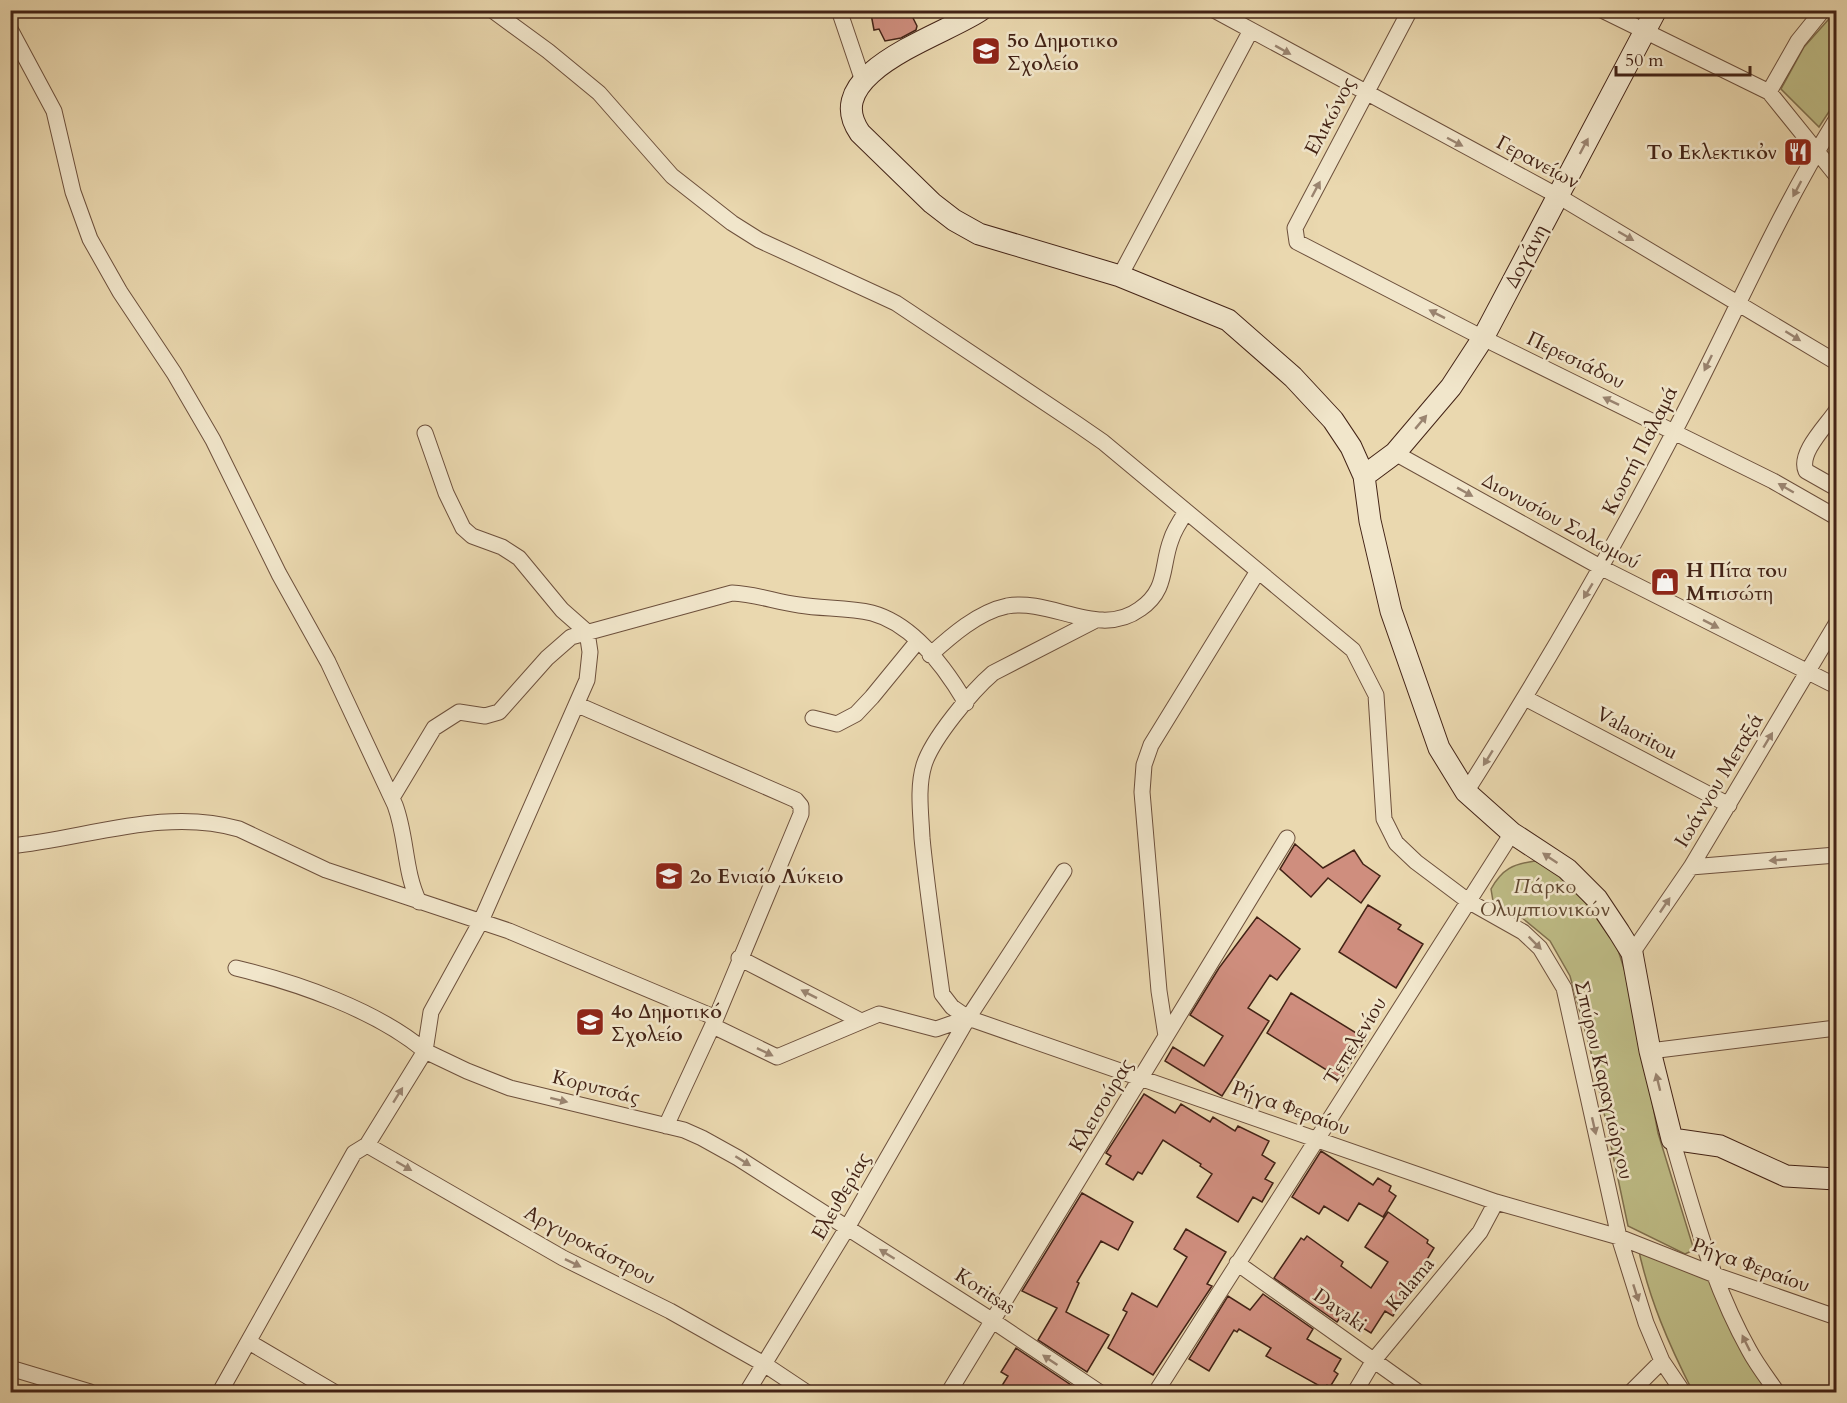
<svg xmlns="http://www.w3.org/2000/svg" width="1847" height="1403" font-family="Cardo,serif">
<rect width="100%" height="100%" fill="#ead8af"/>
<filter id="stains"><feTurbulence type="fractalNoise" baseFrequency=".00333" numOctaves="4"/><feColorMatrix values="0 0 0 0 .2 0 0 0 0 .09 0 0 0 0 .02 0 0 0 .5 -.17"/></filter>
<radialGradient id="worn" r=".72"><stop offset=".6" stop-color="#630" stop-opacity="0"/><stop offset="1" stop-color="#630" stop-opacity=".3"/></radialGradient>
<path fill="#bebc86" stroke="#80704e" stroke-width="1.5" d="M1836,11v90l-17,26 -38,-38 23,-42z
M1535,861l29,11 53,75 14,43 27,143 36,117 -9,4 -57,-28 -36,-170 -22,-80 -20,-35 -29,-24 -28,-16 -2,-12c11,-20 22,-25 44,-28z
M1638,1247l78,33 56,112h-79c-24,-47 -44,-93 -55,-145z"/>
<path fill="#cf8e7e" stroke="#432316" stroke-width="1.5" d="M878,10h31l8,16 -1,4 -15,8 -16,3 -6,-12 -5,1 -3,-16h8z
M1295,844l28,24 31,-18 9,14 17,12 -19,27 -33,-25 -17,19 -31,-28z
M1368,905l33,20 -3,4 25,15 -27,44 -57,-36z
M1257,917l43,32 -23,31 -7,-5 -22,33 21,13 -47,75 -57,-35 8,-14 31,19 19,-30 -33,-21 29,-47z
M1291,993l75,46 -25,40 -74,-46z
M1144,1094l31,19 6,-9 29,18 3,-5 22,14 3,-5 31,15 -7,14 13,8 -10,16 8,4 -11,19 -9,-5 -15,25 -41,-25 15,-23 -12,-8 1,-2 -38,-24 -21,34 -4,-2 -5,8 -27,-16 5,-8 -5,-3z
M1321,1151l52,34 5,-7 13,8 -2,5 7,5 -13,21 -24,-14 -11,18 -24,-15 -5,8 -27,-17z
M1082,1193l51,29 -15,28 -17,-9 -24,41 2,1 -13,29 43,23 -22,37 -49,-32 19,-32 -35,-17z
M1388,1212l40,28 -1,3 7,5 -41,68 -8,-5 -14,22 -29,-18 -5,7 -63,-44 27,-40 3,2 3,-4 36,26 -2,4 30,22 17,-26 -23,-15z
M1186,1229l40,23 -19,32 5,2 -59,89 -45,-27 19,-36 -4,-2 9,-17 25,14 30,-50 -13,-8z
M1263,1294l50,35 -6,10 34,20 -7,12 4,3 -8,13 -3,-2 -2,4 -59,-33 5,-8 -32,-19 -2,3 -3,-2 -25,41 -20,-12 39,-63 22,14z
M1016,1348l61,41 -2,3h-41l-10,-6 -4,6h-22l10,-16 -7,-4z"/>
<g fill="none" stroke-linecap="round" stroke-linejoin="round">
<g stroke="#6d503c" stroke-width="17">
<path id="street" d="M492,10l56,41 51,42 73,83 60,47 27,17 137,63 181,121 26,18 250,208 23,45 8,124 12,24 20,19 52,39 55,31 17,16 24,40 55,249 27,86 16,38 21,31
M839,10l24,71
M1214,10l344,186 278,166
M1410,10l-115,218 2,14 186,96 290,143 63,36
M1602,10l167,82 67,83
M10,29l44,82 19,81 17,47 30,53 54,81 39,67 66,134 49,88 67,143c12,32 9,66 24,97
M1769,92l29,-51 25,-31
M1120,276l130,-244
M1836,411c-9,14 -38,42 -30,60l30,17
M1395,453l207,115 234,118
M930,655c21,-19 48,-43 77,-49 45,-8 92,33 133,3 28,-19 21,-43 31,-69 3,-10 9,-19 15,-28
M1525,698l204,107
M578,705l218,95 5,6v8l-85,204 -50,108
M813,718l24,6 19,-10 16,-17 45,-55
M1466,792c74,-117 143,-235 207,-358 55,-104 101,-214 163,-314
M392,798l42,-70 25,-16 26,4 14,-4 48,-54 24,-21 161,-44c24,1 44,9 67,12 24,4 49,2 73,8 41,11 74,56 94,90
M10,846c75,-7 154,-39 229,-17l87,41 183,61 207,87
M1691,867l145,-12
M1064,871l-96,147 -16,-11 -10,-13c-7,-52 -15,-104 -20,-156 -1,-24 -5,-50 2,-73 8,-26 48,-74 69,-92l101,-52
M1632,953l59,-86 145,-243
M739,958l122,63
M236,968c62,15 140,42 189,83l6,-39 50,-91 106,-241 3,-28 -3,-20 -25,-22 -43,-52 -17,-11 -30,-11 -9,-8 -17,-35 -21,-60
M713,1026l64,31 102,-43 57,15 32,-11 528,184 123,35 96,38 121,42
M1166,1036l-7,-45 -17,-199 2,-27 7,-20 107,-174
M1650,1051l186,-23
M1672,1139c21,72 40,145 77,211 8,15 19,29 28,42
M367,1145l58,-94 42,20 43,17 174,42 18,8 36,20 255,163 106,71
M1237,1263l181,129
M249,1342l85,50
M10,1368l80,24
M220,1392l134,-239 13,-8 196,113 107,53 94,53 42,28
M747,1392l100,-164 121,-210
M949,1392l338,-554
M1156,1392l356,-559
M1355,1392l19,-32 106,-128 16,-30
M1631,1392l31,-31"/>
</g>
<g stroke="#432316" stroke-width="23">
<path id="secondary" d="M981,10c-35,25 -164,62 -121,123l72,70 22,17 25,14 141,42 108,44 65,57 40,43 18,27 13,29 6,45 21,90 48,137 27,44 46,41 55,36 30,30 22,33 13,21 18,98 22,88 48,7 66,30 50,3
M1364,476l31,-23 56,-66 32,-49 173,-328"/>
</g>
<use href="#street" stroke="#f1e6cb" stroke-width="15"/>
<use href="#secondary" stroke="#f1e6cb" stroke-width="21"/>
</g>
<defs><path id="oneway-solid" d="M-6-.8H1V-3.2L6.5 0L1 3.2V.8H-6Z" transform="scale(1.5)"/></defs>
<g fill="#9a8470">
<use href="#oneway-solid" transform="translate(1283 50) rotate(29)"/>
<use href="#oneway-solid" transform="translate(1455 142) rotate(28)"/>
<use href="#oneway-solid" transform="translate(1584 146) rotate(-62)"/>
<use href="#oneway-solid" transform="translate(1316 189) rotate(-62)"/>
<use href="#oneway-solid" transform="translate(1797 189) rotate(118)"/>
<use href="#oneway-solid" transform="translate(1626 236) rotate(30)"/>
<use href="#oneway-solid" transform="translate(1437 314) rotate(-153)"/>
<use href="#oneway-solid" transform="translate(1793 336) rotate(32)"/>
<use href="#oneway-solid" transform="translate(1708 363) rotate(116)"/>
<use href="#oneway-solid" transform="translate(1611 401) rotate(-154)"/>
<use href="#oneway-solid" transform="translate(1421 422) rotate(-50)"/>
<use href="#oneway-solid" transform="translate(1786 488) rotate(-150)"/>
<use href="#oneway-solid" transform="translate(1465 492) rotate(29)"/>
<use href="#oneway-solid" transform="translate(1588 591) rotate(121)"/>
<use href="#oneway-solid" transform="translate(1711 624) rotate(27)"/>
<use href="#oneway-solid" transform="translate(1768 740) rotate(-59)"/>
<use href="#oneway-solid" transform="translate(1488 758) rotate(122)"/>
<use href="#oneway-solid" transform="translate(1550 858) rotate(-146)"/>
<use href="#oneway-solid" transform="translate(1778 860) rotate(175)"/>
<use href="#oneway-solid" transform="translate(1665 905) rotate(-56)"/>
<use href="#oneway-solid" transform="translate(1535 943) rotate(45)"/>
<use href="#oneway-solid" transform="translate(809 994) rotate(-153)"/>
<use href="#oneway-solid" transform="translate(765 1052) rotate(26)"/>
<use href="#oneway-solid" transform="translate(1658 1082) rotate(-104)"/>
<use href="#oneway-solid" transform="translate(398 1095) rotate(-58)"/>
<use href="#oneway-solid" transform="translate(559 1100) rotate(14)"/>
<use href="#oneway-solid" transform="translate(1594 1126) rotate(77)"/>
<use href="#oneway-solid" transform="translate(743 1161) rotate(32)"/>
<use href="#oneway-solid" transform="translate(404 1166) rotate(30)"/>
<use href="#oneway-solid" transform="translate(887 1254) rotate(-148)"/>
<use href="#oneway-solid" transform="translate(573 1263) rotate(26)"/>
<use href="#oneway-solid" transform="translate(1636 1293) rotate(72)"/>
<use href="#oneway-solid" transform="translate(1746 1343) rotate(-116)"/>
<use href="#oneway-solid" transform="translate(1050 1360) rotate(-146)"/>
</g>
<defs>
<g id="school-square" transform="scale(1.5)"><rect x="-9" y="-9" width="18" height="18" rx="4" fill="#8f2418" stroke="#f1e6cb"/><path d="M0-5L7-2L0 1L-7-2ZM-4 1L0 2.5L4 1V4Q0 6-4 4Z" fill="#fff"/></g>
<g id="restaurant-square" transform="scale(1.5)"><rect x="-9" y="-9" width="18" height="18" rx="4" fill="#8f2418" stroke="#f1e6cb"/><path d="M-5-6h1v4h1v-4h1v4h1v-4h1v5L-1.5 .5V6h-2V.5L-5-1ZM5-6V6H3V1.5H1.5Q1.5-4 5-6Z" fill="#fff"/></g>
<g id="shop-square" transform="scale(1.5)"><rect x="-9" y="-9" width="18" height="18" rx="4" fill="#8f2418" stroke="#f1e6cb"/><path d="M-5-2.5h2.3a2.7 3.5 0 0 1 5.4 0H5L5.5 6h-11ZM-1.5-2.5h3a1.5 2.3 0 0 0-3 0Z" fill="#fff"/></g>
</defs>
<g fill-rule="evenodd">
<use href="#school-square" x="986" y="51"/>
<use href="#restaurant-square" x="1798" y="152"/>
<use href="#shop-square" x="1665" y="582"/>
<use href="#school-square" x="669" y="876"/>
<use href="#school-square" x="590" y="1022"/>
</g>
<g text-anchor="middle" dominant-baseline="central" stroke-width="5" stroke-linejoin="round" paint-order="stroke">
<g font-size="20" font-weight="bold" fill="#432316" stroke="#f1e6cb" text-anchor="start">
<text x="1007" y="40">5o Δημοτικο<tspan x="1007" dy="23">Σχολείο</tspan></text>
<text x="1777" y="152" text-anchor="end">Το Εκλεκτικὀν</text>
<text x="1686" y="570">Η Πίτα του<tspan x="1686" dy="23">Μπισώτη</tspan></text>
<text x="690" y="876">2ο Ενιαίο Λύκειο</text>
<text x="611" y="1011">4ο Δημοτικό<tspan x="611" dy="23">Σχολείο</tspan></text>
</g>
<g font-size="20" fill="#432316" stroke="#f1e6cb">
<text transform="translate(1330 116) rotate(-62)">Ελικώνος</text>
<text transform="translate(1538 162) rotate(28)">Γερανείων</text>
<text transform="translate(1526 256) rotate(-62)">Δογάνη</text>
<text transform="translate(1576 360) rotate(26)">Περεσιάδου</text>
<text transform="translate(1640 450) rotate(-63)">Κωστή Παλαμά</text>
<text transform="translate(1561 521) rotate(29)">Διονυσίου Σολωμού</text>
<text transform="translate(1637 733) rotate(28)">Valaoritou</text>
<text transform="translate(1719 780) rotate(-59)">Ιωάννου Μεταξά</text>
<text transform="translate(1355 1041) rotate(-58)">Τεπελενίου</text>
<text transform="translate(1604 1080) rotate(77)">Σπύρου Καραγιώργου</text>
<text transform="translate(596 1087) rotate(14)">Κορυτσάς</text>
<text transform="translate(1101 1105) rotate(-59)">Κλεισούρας</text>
<text transform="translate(1291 1108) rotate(20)">Ρήγα Φεραίου</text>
<text transform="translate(841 1196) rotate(-60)">Ελευθερίας</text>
<text transform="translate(590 1245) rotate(28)">Αργυροκάστρου</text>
<text transform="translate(1751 1265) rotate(20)">Ρήγα Φεραίου</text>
<text transform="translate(1410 1284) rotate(-50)">Kalama</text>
<text transform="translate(985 1291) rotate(33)">Koritsas</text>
<text transform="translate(1340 1310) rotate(35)">Davaki</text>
</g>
<g font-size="20" font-style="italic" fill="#624932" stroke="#f1e6cb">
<text x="1545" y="886">Πάρκο<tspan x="1545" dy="23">Ολυμπιονικών</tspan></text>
</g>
</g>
<rect width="1847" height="1403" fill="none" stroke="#ead8af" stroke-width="36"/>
<rect x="12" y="12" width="1823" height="1379" fill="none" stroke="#432316" stroke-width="3"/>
<rect x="18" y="18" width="1811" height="1367" fill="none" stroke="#432316" stroke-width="1.5"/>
<path d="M1616 66v9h134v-9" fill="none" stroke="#432316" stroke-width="3"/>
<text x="1625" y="66" font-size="18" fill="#432316" stroke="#f1e6cb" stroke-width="4.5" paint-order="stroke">50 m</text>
<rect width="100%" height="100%" filter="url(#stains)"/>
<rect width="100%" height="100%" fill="url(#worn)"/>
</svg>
